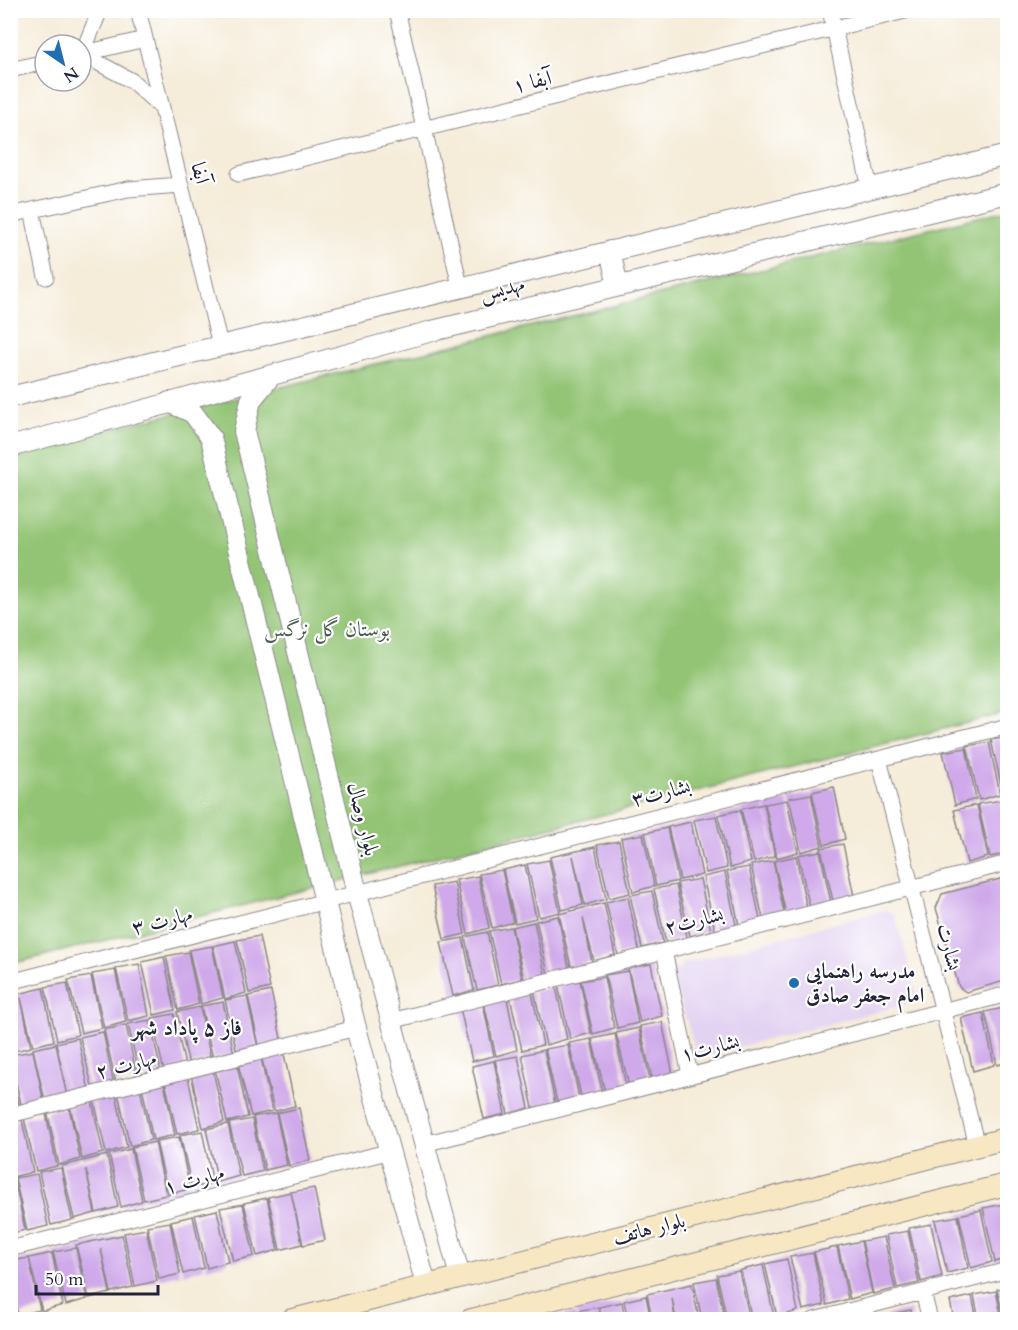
<svg xmlns="http://www.w3.org/2000/svg" width="1018" height="1330" font-family="Cardo,Amiri,serif">
<rect width="100%" height="100%" fill="#fff"/>
<filter id="ink" filterUnits="userSpaceOnUse"><feTurbulence type="fractalNoise" baseFrequency=".0167" numOctaves="2"/><feDisplacementMap in="SourceGraphic" scale="12" xChannelSelector="R" yChannelSelector="G"/><feConvolveMatrix kernelMatrix="1 2 1 2 8 2 1 2 1" color-interpolation-filters="sRGB"/></filter>
<filter id="wash" filterUnits="userSpaceOnUse"><feTurbulence type="fractalNoise" baseFrequency=".008" numOctaves="4" result="noise"/><feDisplacementMap in="SourceGraphic" scale="24" xChannelSelector="R" yChannelSelector="G"/><feGaussianBlur stdDeviation="1.35" result="paint"/><feColorMatrix in="noise" values="0 0 0 0 0 0 0 0 0 0 0 0 0 0 0 0 0 1.4 0 .05"/><feComposite in="paint" operator="in"/></filter>
<g filter="url(#wash)">
<rect width="100%" height="100%" fill="#f5ecd9"/>
<path fill="#e3d3f2" d="M885,910l10,4 22,80 -7,9 -207,53 -7,-5 -32,-100 14,21 4,-8z"/>
<path fill="#93c475" stroke="#5a7358" stroke-width="1.5" d="M1007,210v503l-996,251v-511z"/>
<g id="blocks">
<path fill="#cfa9ea" d="M1008,737v55l-5,1 -12,-53z
M989,742l11,52 -21,6 -12,-54z
M966,748l10,51 -21,6 -12,-53z
M834,787l11,52 -21,6 -12,-53z
M811,794l11,52 -21,6 -12,-54z
M1008,797v20h-1l-5,-19z
M787,800l11,52 -21,6 -12,-54z
M1001,800l7,32v21l-18,4 -12,-53z
M764,804l11,52 -21,6 -13,-53z
M977,805l11,52 -21,6 -13,-53z
M740,810l11,52 -21,6 -12,-53z
M716,816l11,52 -21,5 -12,-53z
M691,822l11,53 -22,5 -12,-53z
M667,828l11,53 -22,5 -11,-53z
M643,834l11,52 -21,6 -12,-54z
M619,841l11,52 -21,5 -12,-53z
M843,844l11,52 -21,5 -12,-53z
M595,847l11,52 -21,6 -12,-49 10,49 -21,5 -12,-53z
M820,851l11,52 -21,5 -12,-53z
M796,856l11,53 -21,5 -12,-53z
M549,860l11,52 -21,5 -12,-53z
M773,861l11,52 -21,6 -12,-54z
M525,865l11,53 -21,5 -12,-53z
M749,867l11,52 -21,6 -12,-54z
M502,870l11,52 -21,6 -13,-54z
M725,872l11,53 -21,5 -12,-53z
M478,876l11,52 -21,6 -12,-54z
M1008,877v103l-42,12 -7,-5 -23,-79 6,-14z
M700,879l11,52 -21,5 -13,-53z
M454,882l11,52 -21,5 -12,-53z
M676,885l11,52 -21,6 -12,-54z
M652,891l11,52 -21,5 -12,-53z
M628,897l11,53 -21,5 -12,-53z
M604,903l11,52 -21,6 -11,-43 9,44 -21,5 -12,-53z
M558,916l11,52 -21,6 -12,-53z
M534,922l11,52 -21,6 -12,-53z
M511,927l11,52 -21,5 -12,-53z
M487,932l11,53 -21,5 -12,-53z
M259,936l11,52 -21,5 -12,-53z
M463,938l11,52 -21,6 -12,-54z
M235,941l11,52 -21,6 -12,-53z
M212,946l11,52 -22,6 -12,-54z
M188,952l11,52 -21,6 -12,-54z
M164,957l11,53 -21,5 -12,-53z
M139,964l10,52 -21,5 -12,-53z
M651,964l11,52 -22,6 -12,-54z
M115,970l11,52 -22,6 -12,-54z
M628,971l10,52 -21,5 -12,-53z
M91,976l11,52 -21,5 -13,-53z
M604,977l10,51 -21,6 -12,-53z
M580,981l11,52 -21,6 -12,-54z
M67,983l11,52 -21,5 -12,-53z
M556,987l11,52 -21,6 -12,-54z
M43,988l11,53 -21,5 -12,-48 10,49 -21,5v-56z
M271,991l11,52 -22,6 -12,-53z
M532,993l11,52 -21,5 -12,-53z
M247,996l11,52 -21,5 -12,-53z
M507,998l10,52 -21,6 -12,-53z
M223,1002l11,52 -21,5 -12,-53z
M483,1004l11,52 -22,5 -12,-53z
M200,1007l11,53 -22,5 -12,-53z
M1008,1007v55l-11,3 -12,-53z
M983,1013l11,52 -21,6 -12,-53z
M174,1014l11,52 -21,6 -12,-54z
M150,1020l11,52 -21,6 -12,-54z
M662,1022l11,52 -21,5 -12,-53z
M126,1025l11,53 -21,5 -12,-53z
M639,1028l11,52 -21,6 -13,-53z
M103,1032l11,53 -21,5 -13,-53z
M615,1034l11,52 -21,6 -13,-53z
M78,1038l11,53 -21,5 -12,-53z
M591,1039l11,52 -21,5 -12,-53z
M56,1044l11,53 -22,5 -12,-53z
M568,1045l11,52 -22,5 -12,-53z
M544,1050l11,53 -22,5 -11,-53z
M33,1051l11,52 -22,6 -12,-54z
M284,1054l11,52 -19,5 -2,-1 -12,-51z
M518,1056l11,52 -21,6 -13,-54z
M261,1058l11,53 -21,5 -13,-53z
M494,1061l11,53 -21,5 -12,-53z
M237,1065l11,52 -21,5 -12,-53z
M10,1070l10,39 -10,2z
M213,1070l11,52 -21,6 -12,-54z
M188,1077l11,52 -22,5 -12,-53z
M164,1083l11,52 -22,5 -11,-53z
M140,1088l11,52 -21,6 -12,-53z
M116,1095l11,52 -21,6 -12,-53z
M92,1101l11,52 -21,6 -12,-53z
M69,1107l11,52 -21,6 -12,-54z
M299,1108l11,52 -21,6 -12,-53z
M276,1113l11,52 -22,5 -12,-53z
M46,1114l11,52 -21,5 -12,-53z
M252,1119l11,52 -21,5 -13,-53z
M22,1120l11,52 -21,5 -2,-55z
M228,1124l11,52 -21,6 -12,-53z
M202,1131l11,52 -21,5 -12,-53z
M179,1137l11,52 -22,5 -12,-53z
M155,1142l11,53 -22,5 -12,-53z
M131,1149l11,52 -21,6 -12,-53z
M107,1155l11,52 -22,6 -10,-44 9,44 -21,6 -12,-53z
M61,1168l11,52 -21,5 -12,-53z
M37,1174l11,52 -21,5 -12,-53z
M14,1178l11,52 -15,4v-55z
M314,1188l11,52 -22,5 -12,-53z
M291,1192l11,52 -22,6 -12,-53z
M267,1198l11,52 -21,6 -13,-53z
M243,1204l11,52 -21,5 -13,-53z
M1005,1204l3,54 -13,4 -12,-54z
M217,1210l11,52 -21,6 -12,-53z
M981,1210l11,52 -21,6 -12,-53z
M193,1216l11,52 -21,6 -12,-53z
M958,1216l10,52 -21,5 -12,-53z
M170,1222l10,52 -21,5 -12,-53z
M931,1224l11,52 -21,6 -12,-54z
M146,1229l11,52 -22,5 -11,-53z
M908,1231l11,52 -22,5 -11,-53z
M122,1235l11,52 -22,5 -10,-43 9,44 -21,5 -13,-53z
M884,1237l11,52 -22,5 -11,-53z
M861,1241l11,52 -22,6 -12,-53z
M837,1247l11,52 -21,6 -13,-53z
M76,1248l11,51 -21,6 -13,-53z
M52,1253l11,52 -21,6 -13,-53z
M813,1253l11,52 -21,5 -13,-53z
M29,1258l11,52 -22,5 -8,-34v-20z
M787,1259l11,52 -21,6 -12,-53z
M763,1265l11,52 -22,3 -11,-50z
M739,1271l11,49h-23l-10,-45z
M716,1278l9,42h-23l-8,-38z
M692,1284l7,36h-23l-4,-22 3,22h-23l-5,-26z
M1008,1287v33h-4l-7,-31z
M996,1291l6,29h-23l-5,-25z
M10,1295l6,21 -6,1z
M646,1296l5,24h-23l-4,-19z
M972,1296l5,24h-23l-4,-19z
M622,1302l3,18h-23l-3,-13z
M599,1307l2,13h-23l-2,-9z
M911,1310l1,10h-23l-1,-5z
M575,1313l1,7h-23v-3z"/>
</g>
</g>
<g filter="url(#ink)">
<use href="#blocks" fill-opacity="0" stroke="#8c878a" stroke-width="1.5"/>
<g fill="none" stroke-linecap="round" stroke-linejoin="round">
<g stroke="#8c878a" stroke-width="17">
<path id="minor" d="M100,10l-18,44 50,27 30,27
M138,10l82,335
M397,10l63,276
M830,10l40,178
M81,54l64,-15
M10,70l35,-8
M239,174l670,-164
M32,210l14,67
M10,215l118,-26 53,-4
M879,759l98,387
M664,951l26,124
M10,982l998,-256
M391,1021l617,-158
M10,1115l346,-87
M424,1144l584,-150
M10,1249l377,-97
M923,1292l7,28
M814,1320l194,-50"/>
</g>
<g stroke="#8c878a" stroke-width="22">
<path id="tertiary" d="M610,251l8,35
M270,377l-19,23 -7,31 113,462 103,384
M10,397l998,-242
M169,402l24,11 18,25 145,590 70,257
M10,447l422,-116 576,-138"/>
</g>
<g stroke="#8c878a" stroke-width="23">
<path id="secondary" d="M291,1320l717,-182
M470,1320l538,-136"/>
</g>
<use href="#minor" stroke="#fff" stroke-width="15"/>
<use href="#tertiary" stroke="#fff" stroke-width="20"/>
<use href="#secondary" stroke="#f7e8c3" stroke-width="21"/>
</g>
</g>
<circle fill="#1f6fb2" stroke="#fff" stroke-width="2" cx="794" cy="983" r="6"/>
<g text-anchor="middle" dominant-baseline="central" stroke-width="4.5" stroke-linejoin="round" paint-order="stroke">
<g font-size="21" fill="#22223b" stroke="#fff">
<text transform="translate(532 82) rotate(-14)">آبفا ۱</text>
<text transform="translate(200 173) rotate(76)">آبفا</text>
<text transform="translate(502 289) rotate(-14)">مهدیس</text>
<text transform="translate(661 793) rotate(-14)">بشارت۳</text>
<text transform="translate(363 819) rotate(76)">بلوار وصال</text>
<text transform="translate(162 921) rotate(-14)">مهارت ۳</text>
<text transform="translate(694 921) rotate(-14)">بشارت۲</text>
<text transform="translate(949 947) rotate(76)">بشارت</text>
<text transform="translate(710 1048) rotate(-14)">بشارت۱</text>
<text transform="translate(126 1065) rotate(-14)">مهارت ۲</text>
<text transform="translate(194 1180) rotate(-15)">مهارت ۱</text>
<text transform="translate(649 1229) rotate(-14)">بلوار هاتف</text>
</g>
<g font-size="21" fill="#4a5b4f" stroke="#fff">
<text x="327" y="629">بوستان گل نرگس</text>
</g>
<g font-size="21" font-weight="bold" fill="#22223b" stroke="#fff" text-anchor="start">
<text x="806" y="971">مدرسه راهنمایی<tspan x="806" dy="24">امام جعفر صادق</tspan></text>
</g>
<g font-size="22" font-weight="bold" fill="#22223b" stroke="#fff">
<text x="187" y="1028">فاز ۵ پاداد شهر</text>
</g>
</g>
<rect width="1018" height="1330" fill="none" stroke="#fff" stroke-width="36"/>
<g transform="translate(63 63) rotate(145)"><circle r="28" fill="#ffffff" stroke="#a7a7b1" stroke-width="1.5"/>
<path d="M0-4.5L10 22L0 15L-10 22Z" fill="#1f6fb2"/>
<text y="-9" font-size="16" font-weight="bold" text-anchor="middle" fill="#22223b">N</text>
</g>
<path d="M36 1285v9h122v-9" fill="none" stroke="#22223b" stroke-width="3"/>
<text x="45" y="1285" font-size="18" fill="#22223b" stroke="#ffffff" stroke-width="4.5" paint-order="stroke">50 m</text>
</svg>
